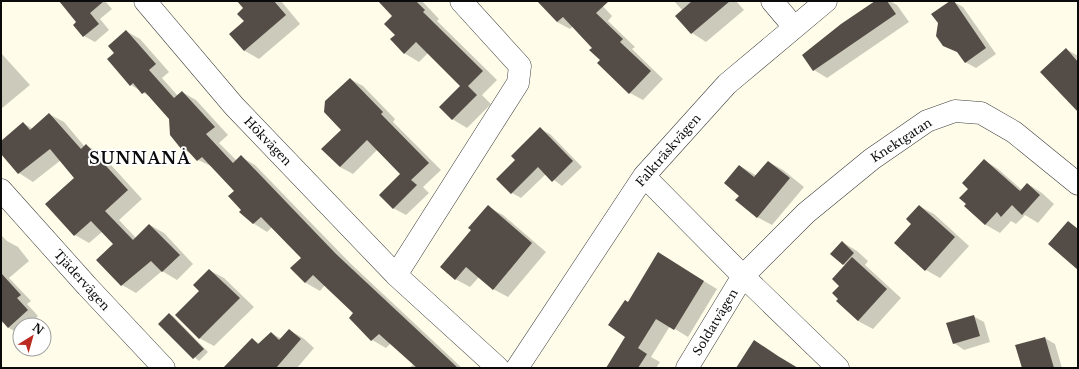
<svg xmlns="http://www.w3.org/2000/svg" width="1079" height="369" font-family="'Libre Baskerville',serif">
<rect width="100%" height="100%" fill="#fffde9"/>
<path fill="#0003" d="M60,1h45l7,8 -12,10 9,11 -14,12 -11,-6 -10,-11 4,-3z
M238,1h43l19,23 -41,35 -14,-8 -15,-17 15,-13v-13z
M379,1h43l17,18 -2,2 60,59 -15,15 9,9 -24,24 -15,-9 9,-33 -33,-33 -9,9 -15,-9 -8,-18 -3,-19z
M538,1h60l14,15 -4,5 27,26 -3,2 31,30 -20,21 -13,-7 -31,-30 2,-3 -8,-12 -20,-22 -3,3 -13,-7z
M674,1h62l8,9 -38,32 -14,-9 -9,-22z
M877,1h13l7,4 12,17 -82,56 -13,-8z
M952,1l11,6 33,47 -20,14 -11,-6 -5,-9 -16,-8z
M126,31l14,8 29,33 -7,6 16,18 4,-4 14,8 32,35 -9,8 18,18 4,-4 14,8 95,98 112,105h-53l5,-4 -23,-21 -5,5 -14,-8 -21,-22 4,-5 -30,-28 -5,6 -14,-8 -14,-15 10,-10 -30,-31 -5,5 -14,-9 -10,-13 -8,-19 -22,-24 -15,-7 -5,-5 -10,-6 -13,-31 -18,-20 -21,-13 -16,-32z
M1066,49l12,7v54z
M1,53l29,32 -29,24z
M350,79l13,7 32,33 -2,3 48,48 -18,17 6,6 -23,22 -13,-7 9,-34 -24,-25 -25,25 -13,-7 2,-36z
M49,114l15,8 21,25 1,-2 15,9 41,45 -23,21 17,18 14,-13 14,8 29,31 -16,16 -15,-9 -26,22 -14,-8 -8,-41 -12,-12 -13,11 -14,-8 -28,-31 29,-26 -15,-18 -28,22 -14,-9 -18,-20v-10l22,-20 10,6z
M540,129l10,5 32,33 -20,19 -16,-12 -25,24 -9,-5 5,-33z
M984,160l14,9 24,21 6,-6 14,9 12,11 -16,19 -13,-8 -9,9 -5,-3 -11,12 -14,-8 -21,-19 5,-17z
M769,162l14,8 21,17 -32,38 -15,-8 -17,-21v-30l17,10z
M919,206l15,8 35,32 -29,32 -14,-8 -13,-46z
M488,207l15,8 43,37 -38,45 -15,-8 -14,-12 -9,10 -15,-8 17,-49z
M1,235l6,6 11,6 11,14 -20,17 22,23 -4,3 11,12 -9,9h-9v9l-11,-6 -5,-6 -3,2z
M842,242l15,9 11,10 -3,4 36,33 -28,31 -15,-8 -21,-20 2,-2 1,-13 5,-21 -2,-1z
M672,262l45,27 -29,48 -18,-11 -19,31 9,5 -4,6h-49l20,-31 1,-34z
M209,270l15,8 30,29 -40,39 -15,-8 2,-47z
M169,314l5,3 34,35 -9,9 -40,-37z
M973,316l11,6 6,20 -26,8 -10,-7z
M289,330l14,8 11,10 -17,20h-73l28,-29 8,5 11,-11 11,6z
M1045,338l10,6 7,24h-39z"/>
<path fill="#544d47" d="M59,1h45l-14,12 9,11 -16,13 -10,-12 3,-3z
M237,1h37l12,14 -42,36 -15,-17 15,-13 -7,-7 6,-6z
M378,1h38l9,9 -2,2 60,59 -15,15 9,9 -25,25 -13,-13 21,-21 -44,-44 -12,12 -14,-15 5,-4 -11,-11 8,-8z
M537,1h72l-13,12 27,26 -3,3 31,29 -22,23 -32,-31 3,-3 -11,-10 3,-2 -29,-31 -6,5z
M692,1h38l-39,33 -16,-18z
M875,1h12l9,13 -83,57 -11,-16 39,-31z
M950,1h4l32,47 -21,15 -8,-11 -14,-6 -7,-10 2,-13 -7,-9z
M126,30l30,34 -7,6 25,28 8,-7 33,36 -9,7 27,29 8,-8 95,99 122,114h-41l-38,-34 -8,7 -22,-23 4,-5 -40,-38 -8,8 -15,-15 11,-10 -40,-41 -8,7 -14,-12 2,-2 -13,-14 6,-5 -32,-34 -5,4 -10,-11h-5l-12,-15 -1,-16 -24,-27 -3,2 -9,-11 -3,3 -23,-27 7,-6 -6,-7z
M1066,48l12,14v50l-38,-40z
M350,78l33,34 -2,2 48,49 -18,17 6,5 -24,24 -14,-14 21,-21 -33,-34 -27,27 -19,-18 20,-19 -17,-18 1,-11z
M49,113l32,36 5,-5 42,46 -23,21 28,29 16,-16 31,31 -18,17 -11,-11 -30,25 -25,-26 17,-16 -22,-23 -17,15 -29,-32 29,-26 -24,-29 -32,25 -17,-20v-13l22,-19 7,8z
M540,127l33,34 -21,21 -14,-15 -27,27 -15,-15 19,-19 -4,-4z
M984,159l36,32 7,-8 13,12 -18,20 -10,-10 -11,12 -4,-5 -12,13 -21,-19 2,-2 -7,-6 9,-9 -6,-6z
M768,161l22,17 -33,40 -22,-18 4,-4 -15,-13 15,-18 15,12z
M488,205l44,38 -39,47 -27,-23 -11,13 -15,-13 31,-37 -3,-2z
M919,205l36,32 -30,34 -31,-28 17,-19 -5,-5z
M1068,221l10,8v41l-30,-26z
M842,241l12,12 -11,12 -13,-11z
M658,252l46,29 -30,49 -18,-11 -18,29 9,6 -9,14h-32l19,-31 -17,-12 17,-25 3,2z
M852,257l35,32 -29,32 -22,-20 2,-2 -6,-6 7,-7 -7,-7z
M209,269l31,29 -41,41 -24,-24 24,-24 -6,-6z
M1,273l20,22 -4,3 11,12 -20,18 -7,-8z
M169,313l35,36 -11,10 -35,-35z
M974,315l6,21 -27,8 -7,-21z
M289,329l12,10 -25,29h-53l29,-30 6,6 13,-12 8,8z
M1045,337l9,31h-32l-7,-23z
M754,340l24,16 20,12h-62z"/>
<g fill="none" stroke-linecap="round" stroke-linejoin="round">
<g stroke="#3e3e3e" stroke-width="23">
<path id="minor" d="M145,1l89,105 162,169 102,93
M772,1l22,26
M644,176l99,100 95,92
M1,190l86,96 77,82
M396,275l122,-192 2,-17 -59,-65
M517,368l127,-192 83,-92 99,-83
M687,368l56,-92 63,-63 66,-54 55,-38 28,-10 26,2 33,19 64,52"/>
</g>
<use href="#minor" stroke="#fff" stroke-width="22"/>
</g>
<g text-anchor="middle" dominant-baseline="central" stroke-width="4" stroke-linejoin="round" paint-order="stroke">
<g font-size="12" fill="#0b0b0b" stroke="#fff">
<text transform="translate(901 140) rotate(-33)">Knektgatan</text>
<text transform="translate(268 141) rotate(46)">Hökvägen</text>
<text transform="translate(668 150) rotate(-49)">Falkträskvägen</text>
<text transform="translate(82 280) rotate(48)">Tjädervägen</text>
<text transform="translate(715 322) rotate(-59)">Soldatvägen</text>
</g>
<g font-size="16" font-weight="bold" letter-spacing="1" fill="#0b0b0b" stroke="#fff">
<text x="140" y="158">SUNNANÅ</text>
</g>
</g>
<rect width="1079" height="369" fill="none" stroke="#0b0b0b" stroke-width="4"/>
<g transform="translate(32 337) rotate(37)"><circle r="19" fill="#ffffff" stroke="#9d9d9d"/>
<path d="M0-3L7 15L0 10L-7 15Z" fill="#bc2a22"/>
<text y="-6" font-size="11" font-weight="bold" text-anchor="middle" fill="#0b0b0b">N</text>
</g>
</svg>
